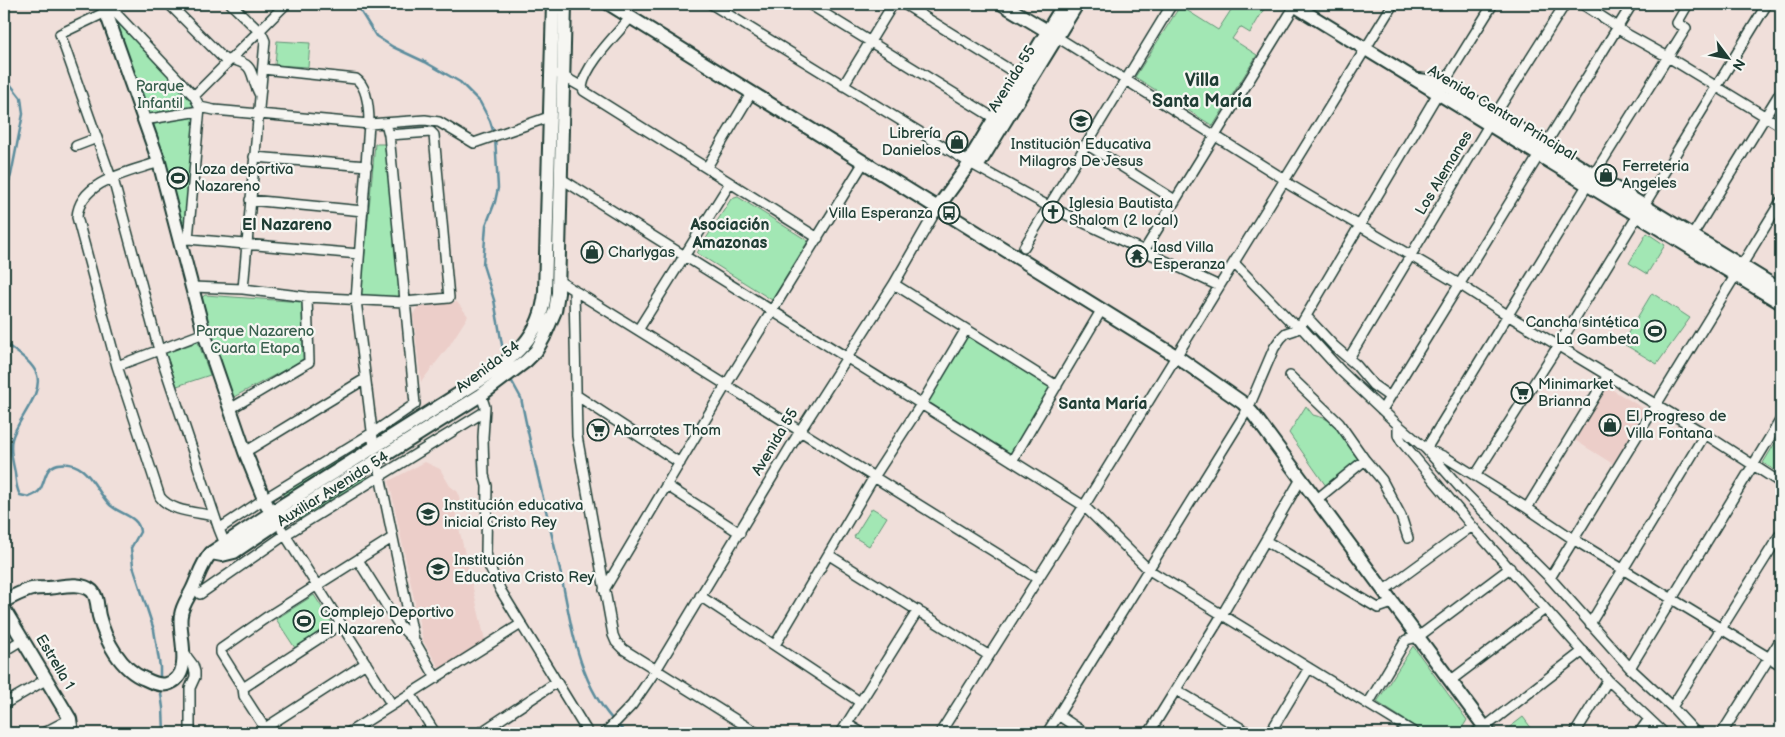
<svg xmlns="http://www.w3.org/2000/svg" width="1785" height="737" font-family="'Balsamiq Sans',sans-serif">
<rect width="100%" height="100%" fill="#f0dfda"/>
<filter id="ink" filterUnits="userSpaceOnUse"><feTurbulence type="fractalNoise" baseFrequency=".02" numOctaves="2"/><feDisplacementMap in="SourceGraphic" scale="10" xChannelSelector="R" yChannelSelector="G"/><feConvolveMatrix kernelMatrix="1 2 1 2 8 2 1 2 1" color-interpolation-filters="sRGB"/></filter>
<g filter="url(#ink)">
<path fill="#eccec9" d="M457,302l11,14 -19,30 -28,36 -8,-67 4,-7z
M1606,386l40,24 -33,54 -40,-25z
M425,462l15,7 10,17 8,6 3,15 -6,4 30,129 -45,29 -17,-28 -34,-160z"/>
<path fill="#a2e7b4" stroke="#609274" d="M1222,4h45l-17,29 -10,-6 -8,12 25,16 -44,71 -78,-49 45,-71 38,24 13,-20z
M118,20l74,82 3,7 -48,8 -33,-94z
M277,41l33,2 -2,24 -33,-2z
M196,114l-11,118h-3l-32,-107z
M375,144h13l13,152 -3,2 -36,-2 -1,-2z
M738,197l70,44 -36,59 -75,-47 34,-54z
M1647,233l18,12 -18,29 -18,-11z
M1652,293l38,25 -33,46 -35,-21z
M205,295l97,7 1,58 -73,39 -31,-99z
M968,333l85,53 -42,70 -84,-55z
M198,342l12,33 -33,11 -11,-33z
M1306,406l7,9 11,3 8,4 27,37 -33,27 -37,-53z
M1781,433v41l-18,-11z
M338,458l4,6 -57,35 -3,-7z
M365,473l3,6 -68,43 -4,-6z
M872,508l15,9 -18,29 -15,-9z
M314,595l18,28 -37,25 -19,-29z
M1413,646l54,74 -8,13h-34l-48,-31z
M1523,717l12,16h-26l-3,-3z"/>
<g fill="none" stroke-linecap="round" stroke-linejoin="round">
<path stroke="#5b8d9d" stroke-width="2.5" d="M356,4l20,32 17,11 32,15 35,20 20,20 10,19 5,16 3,51 -3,14 -9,23 -3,40 11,35 10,56
M4,71l6,13 11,14 2,16 -12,61 -7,20
M4,343c11,8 29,19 33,32 6,20 -20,44 -25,64 -3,11 1,23 3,34 1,8 1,15 5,22l9,2c5,-2 10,-4 12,-9 5,-10 4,-21 17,-24 30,-5 37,27 52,41 11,10 29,11 30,27l-9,16 2,18 21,64 6,37v13
M510,378l11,20c10,52 23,103 35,155 16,63 17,134 70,180
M160,687l3,21 1,25"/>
<g stroke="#1f3d34" stroke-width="12">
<path id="street" d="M117,4l-11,8 -46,22 50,141 3,4 46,171 60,179 8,20
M169,4l58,58
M231,4l31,30 3,7 -22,248
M711,4l259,159 78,43 171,80
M809,4l185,114
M904,4l116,72
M1582,4l36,23 5,5 45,25 113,69
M1688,4l-11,19 9,5 -98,156 -162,265 19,8 82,51 46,31 208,126
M112,9l82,87 6,11 -12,132
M1057,37l227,142 6,6 169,99 50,32 196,118 76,49
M230,59c28,6 18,15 30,36
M263,69l93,10c12,8 13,31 13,45l-13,176 18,147
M559,74l23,13 2,4 234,147
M843,86l50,-82
M582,87c3,-22 34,-52 49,-70
M194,96l92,-92
M200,107l14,3 155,14 56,-4 14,2 35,21 75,-26
M144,120l55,-9
M1086,144l89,56
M76,146l21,-8
M254,157l113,9
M159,162c-28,10 -79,18 -82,55l40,149 43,131c11,15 37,15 54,19
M707,167l45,-75
M560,178l524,328 65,64 266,163
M250,200l113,11
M1692,236l89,-145
M183,240l5,-1 171,15
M1024,247l148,-243
M1144,251l152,-247
M1234,263l56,58 10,5 41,45 57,54 28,24 37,42 87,87 80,90 42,39 24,26
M559,281l479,298
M894,284l163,102
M192,287l51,2 64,8 97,5 45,-4 -15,-163 -3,-3 -42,3
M574,290l3,146 36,199 3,7 7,7 134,84
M1306,316l28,30 22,19 17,20 17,12
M638,330l92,-147
M1349,358l146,-243 70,-111
M117,366l87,-33
M1290,376l49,47 26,37 17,20 19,36 7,22
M481,395l4,12 -2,30 1,38 3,11 -1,67 4,15 11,23 87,142
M576,395l104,68
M230,409l79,-47 -2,-65
M1382,410l250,-406
M1398,425v10l4,7 70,84 136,154 56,53
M245,452l120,-73
M377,461l37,179 22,38
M1012,461l90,-152
M1475,476l83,-130 209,-342
M666,485l74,48
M1316,500l49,-40
M1527,508l81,-133
M219,529l45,-30 116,-71 35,-24 -26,-269 -3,-12
M282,530l110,175
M1266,541l112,67 14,-5
M829,555l159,100
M358,560l41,65 15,15
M1550,578l231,-377
M604,590l122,-205 138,-223
M1383,591l89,-65
M200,594l85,-59 199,-123
M700,596l160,106
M1590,624l115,-190
M775,645l99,-168 48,-74 44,-74
M4,651l18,-11
M184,653l9,12 2,7v5l-5,11v45
M1630,668l151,-249
M1450,681l95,-72
M243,688l98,-64
M1176,690l73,43
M411,695l24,38
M4,704l43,-25
M1368,704l38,-64 12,-3 92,-69
M1672,707l109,-174
M1058,715l27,18
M847,724l15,9
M265,728l101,-65
M43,733l27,-14
M268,733l-24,-37 -1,-8 -22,-35v-4l46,-32 125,-79
M348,733l173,-109
M480,733l77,-51
M605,733l27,-28 24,-35 144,-239 94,-147 44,-77
M841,733l77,-123
M940,733l144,-227 309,-502
M1047,733l201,-324 26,-61 7,-10 5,-5 9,-3 5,-4 144,-243 49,-79
M1149,733l73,-118 79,-136
M1270,733l39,-65
M1475,733l10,-6 98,-76
M1575,733l33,-53
M1639,733l10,-14
M1722,733l59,-94"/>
</g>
<g stroke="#1f3d34" stroke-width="16">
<path id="secondary" d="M103,4l56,158 45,171 41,119 19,47 10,20
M609,4l567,352 67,47 10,11 236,319
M1002,4l52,31
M1292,4l489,299
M1419,80l25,3 337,207
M970,163l10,-1 97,-158
M938,207l32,-44 3,-9 91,-150
M211,553l11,2 12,-3 43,-29 204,-128 45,-34 10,-10 8,-14 11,-26 3,-18 7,-289
M4,601c9,-4 18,-10 28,-12 5,-1 10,-1 15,-1 14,-1 33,-7 45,3 6,6 5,17 7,25 6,24 22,54 46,63 6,3 15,7 22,5 29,-8 10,-51 14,-69 1,-9 7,-17 11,-25 6,-12 9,-26 19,-37l75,-50 190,-120c36,-25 65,-44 69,-91l8,-288
M4,609l66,110 2,14"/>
</g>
<use href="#street" stroke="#f6f6f2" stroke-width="9"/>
<use href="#secondary" stroke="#f6f6f2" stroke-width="12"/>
</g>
</g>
<defs>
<g id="school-ring" transform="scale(1.125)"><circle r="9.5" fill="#f6f6f2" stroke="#1f3d34" stroke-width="1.5"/><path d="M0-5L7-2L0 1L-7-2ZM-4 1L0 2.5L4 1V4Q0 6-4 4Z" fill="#1f3d34"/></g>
<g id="shop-ring" transform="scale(1.125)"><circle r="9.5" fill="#f6f6f2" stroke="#1f3d34" stroke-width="1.5"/><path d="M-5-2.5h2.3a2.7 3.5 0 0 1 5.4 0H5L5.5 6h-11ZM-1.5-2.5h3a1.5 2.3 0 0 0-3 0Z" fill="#1f3d34"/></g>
<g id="stadium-ring" transform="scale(1.125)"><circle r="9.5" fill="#f6f6f2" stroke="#1f3d34" stroke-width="1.5"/><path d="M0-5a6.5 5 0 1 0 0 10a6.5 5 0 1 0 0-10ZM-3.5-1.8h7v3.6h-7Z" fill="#1f3d34"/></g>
<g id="church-ring" transform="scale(1.125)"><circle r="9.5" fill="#f6f6f2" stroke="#1f3d34" stroke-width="1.5"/><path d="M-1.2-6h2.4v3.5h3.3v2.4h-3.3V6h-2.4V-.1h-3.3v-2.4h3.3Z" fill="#1f3d34"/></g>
<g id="bus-ring" transform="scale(1.125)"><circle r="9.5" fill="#f6f6f2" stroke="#1f3d34" stroke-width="1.5"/><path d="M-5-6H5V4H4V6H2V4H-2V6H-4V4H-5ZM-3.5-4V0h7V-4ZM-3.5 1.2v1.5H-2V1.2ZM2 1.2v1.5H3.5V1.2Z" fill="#1f3d34"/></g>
<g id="temple-ring" transform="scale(1.125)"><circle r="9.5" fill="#f6f6f2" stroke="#1f3d34" stroke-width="1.5"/><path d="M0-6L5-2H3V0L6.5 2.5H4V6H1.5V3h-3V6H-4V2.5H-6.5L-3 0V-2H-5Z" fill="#1f3d34"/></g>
<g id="supermarket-ring" transform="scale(1.125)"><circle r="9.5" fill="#f6f6f2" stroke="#1f3d34" stroke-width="1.5"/><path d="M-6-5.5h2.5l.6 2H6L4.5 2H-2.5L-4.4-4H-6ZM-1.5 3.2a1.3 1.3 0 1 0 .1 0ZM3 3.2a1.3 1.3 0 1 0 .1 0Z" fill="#1f3d34"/></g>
</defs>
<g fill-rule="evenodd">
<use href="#school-ring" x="1081" y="121"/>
<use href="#shop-ring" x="957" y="142"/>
<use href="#shop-ring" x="1606" y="175"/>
<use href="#stadium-ring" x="178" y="178"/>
<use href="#church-ring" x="1053" y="212"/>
<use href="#bus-ring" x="949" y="213"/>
<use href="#shop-ring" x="592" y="252"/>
<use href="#temple-ring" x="1137" y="256"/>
<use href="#stadium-ring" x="1655" y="331"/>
<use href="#supermarket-ring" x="1522" y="393"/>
<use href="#shop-ring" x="1610" y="425"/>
<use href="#supermarket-ring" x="598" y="430"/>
<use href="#school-ring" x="428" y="514"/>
<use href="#school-ring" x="438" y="569"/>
<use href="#stadium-ring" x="304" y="621"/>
</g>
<g text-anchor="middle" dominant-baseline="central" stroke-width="4.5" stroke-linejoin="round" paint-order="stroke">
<g font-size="15" fill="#1f3d34" stroke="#f6f6f2">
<text transform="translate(1012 79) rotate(-58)">Avenida 55</text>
<text transform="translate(1502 113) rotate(31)">Avenida Central Principal</text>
<text transform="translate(1444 173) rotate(-59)">Los Alemanes</text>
<text transform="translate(488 367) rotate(-37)">Avenida 54</text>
<text transform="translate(775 442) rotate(-59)">Avenida 55</text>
<text transform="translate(333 489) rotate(-32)">Auxiliar Avenida 54</text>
<text transform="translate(55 662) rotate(59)">Estrella 1</text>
</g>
<g font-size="15" fill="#395f4e" stroke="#f6f6f2">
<text x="160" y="86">Parque<tspan x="160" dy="17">Infantil</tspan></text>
<text x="255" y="331">Parque Nazareno<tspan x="255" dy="17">Cuarta Etapa</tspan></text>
</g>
<g font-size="15" fill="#1f3d34" stroke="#f6f6f2" text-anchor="start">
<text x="941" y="133" text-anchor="end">Librería<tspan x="941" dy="17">Danielos</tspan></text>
<text x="1081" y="144" text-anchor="middle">Institución Educativa<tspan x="1081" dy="17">Milagros De Jesus</tspan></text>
<text x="1622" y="166">Ferreteria<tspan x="1622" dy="17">Angeles</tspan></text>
<text x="194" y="169">Loza deportiva<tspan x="194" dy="17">Nazareno</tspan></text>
<text x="1069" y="203">Iglesia Bautista<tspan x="1069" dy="17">Shalom (2 local)</tspan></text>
<text x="933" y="213" text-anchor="end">Villa Esperanza</text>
<text x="1153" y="247">Iasd Villa<tspan x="1153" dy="17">Esperanza</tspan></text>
<text x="608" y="252">Charlygas</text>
<text x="1639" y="322" text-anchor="end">Cancha sintética<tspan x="1639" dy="17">La Gambeta</tspan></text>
<text x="1538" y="384">Minimarket<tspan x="1538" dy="17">Brianna</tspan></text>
<text x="1626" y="416">El Progreso de<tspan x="1626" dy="17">Villa Fontana</tspan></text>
<text x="614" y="430">Abarrotes Thom</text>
<text x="444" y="505">Institución educativa<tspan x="444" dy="17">inicial Cristo Rey</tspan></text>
<text x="454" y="560">Institución<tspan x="454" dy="17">Educativa Cristo Rey</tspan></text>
<text x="320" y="612">Complejo Deportivo<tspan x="320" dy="17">El Nazareno</tspan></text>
</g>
<g font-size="16" font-weight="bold" fill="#1f3d34" stroke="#f6f6f2">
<text x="287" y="225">El Nazareno</text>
<text x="730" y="225">Asociación<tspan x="730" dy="18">Amazonas</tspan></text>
<text x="1103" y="404">Santa María</text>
</g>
<g font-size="18" font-weight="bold" fill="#1f3d34" stroke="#f6f6f2">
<text x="1202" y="80">Villa<tspan x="1202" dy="21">Santa María</tspan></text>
</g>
</g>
<rect width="1785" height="737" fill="none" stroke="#f6f6f2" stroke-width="20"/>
<rect x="10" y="10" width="1765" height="717" fill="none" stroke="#1f3d34" stroke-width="2" filter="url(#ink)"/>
<g transform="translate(1728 58) rotate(122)" stroke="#f6f6f2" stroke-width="4" paint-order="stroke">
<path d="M0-4L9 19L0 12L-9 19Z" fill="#1f3d34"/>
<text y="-8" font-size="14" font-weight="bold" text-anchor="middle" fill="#1f3d34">N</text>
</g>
</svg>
